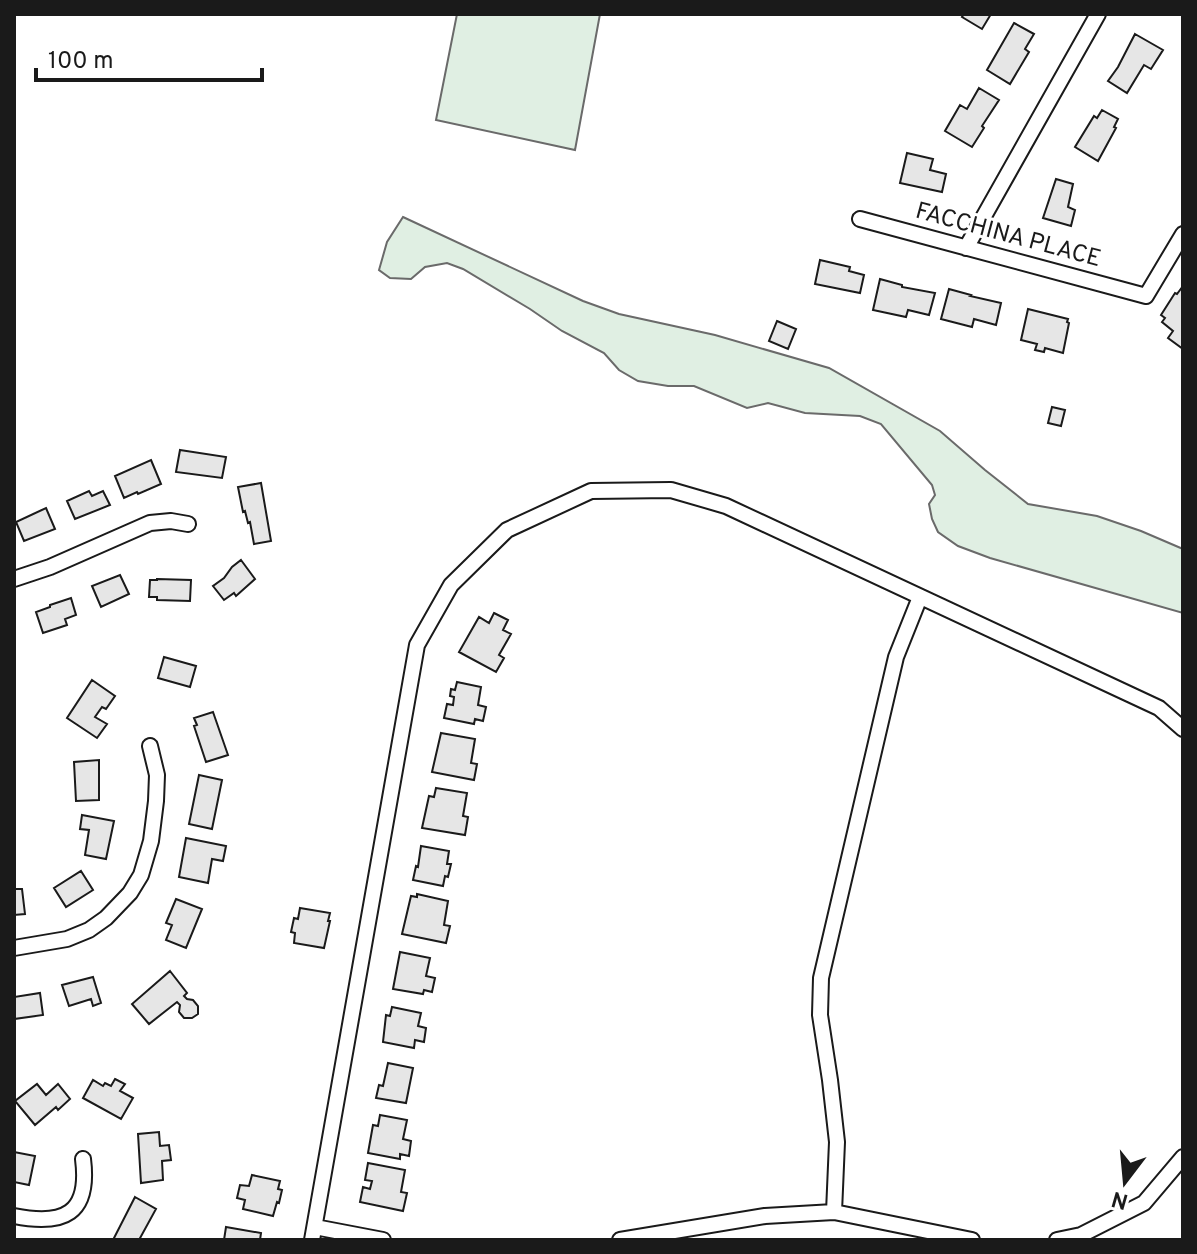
<svg xmlns="http://www.w3.org/2000/svg" width="1197" height="1254" font-family="Overpass,sans-serif">
<rect width="100%" height="100%" fill="#fff"/>
<path fill="#e0efe3" stroke="#6a6a6a" stroke-width="2" d="M457,14h143l-25,136 -139,-30z
M403,217l180,84 36,13 96,21 114,33 111,63 45,39 43,34 69,12 44,15 42,18v64l-193,-55 -32,-12 -20,-14 -6,-13 -3,-15 6,-9 -3,-10 -51,-61 -21,-8 -55,-3 -37,-10 -21,5 -53,-22h-26l-30,-5 -19,-11 -15,-17 -42,-22 -32,-22 -67,-40 -16,-6 -22,4 -14,12 -21,-1 -11,-8 8,-28z"/>
<path fill="#e6e6e6" stroke="#1a1a1a" stroke-width="2" d="M964,14h27l-9,15 -20,-12z
M1014,23l20,11 -9,15 4,3 -19,32 -23,-14z
M1135,34l28,16 -12,19 -7,-4 -17,28 -19,-12 10,-14z
M979,88l20,12 -17,26 2,2 -12,19 -27,-16 15,-26 7,4z
M1102,110l16,9 -4,8 2,1 -18,33 -23,-14 19,-31 3,2z
M907,153l26,6 -3,11 16,4 -4,18 -42,-9z
M1056,179l17,5 -5,23 7,3 -4,16 -28,-8z
M820,260l30,7 -1,4 15,4 -4,18 -45,-9z
M880,279l22,6v2l33,6 -6,22 -21,-5 -2,7 -33,-7z
M1183,286v63l-15,-11 5,-7 -11,-9 3,-4 -4,-3 14,-22 2,1z
M949,289l22,6 -1,1 31,7 -5,22 -22,-6 -2,8 -31,-8z
M1028,309l40,10 -1,3 2,1 -6,30 -18,-5 -1,4 -9,-2 2,-6 -16,-4z
M777,321l19,8 -8,20 -19,-8z
M1052,407l13,3 -4,16 -13,-3z
M180,450l46,7 -4,21 -46,-6z
M151,460l10,24 -23,10 -1,-2 -13,6 -9,-22z
M261,483l10,58 -17,3 -4,-22 -2,1 -3,-12 -2,1 -5,-25z
M89,491l3,5 11,-5 7,14 -35,14 -8,-18z
M46,508l9,21 -31,12 -8,-19z
M241,560l14,19 -19,17 -2,-3 -10,7 -11,-14 11,-8 8,-11z
M120,575l9,19 -28,13 -9,-21z
M157,579l34,1 -1,21 -33,-1v-3h-8l1,-17h7z
M71,598l5,17 -11,4 2,6 -24,8 -7,-21 14,-5v-2z
M494,613l14,7 -5,10 8,4 -12,21 5,3 -8,14 -37,-20 20,-35 10,6z
M164,657l32,9 -6,21 -32,-9z
M92,680l23,16 -9,13 -4,-2 -7,10 12,7 -10,14 -30,-20z
M457,682l24,5 -3,18 8,2 -3,14 -8,-2 -1,5 -30,-6 3,-14 6,1 1,-8 -4,-1 1,-7 4,1z
M213,712l15,43 -22,7 -12,-36 3,-1 -3,-7z
M441,733l34,6 -4,24 6,1 -3,16 -42,-8z
M99,760v40l-23,1 -2,-39z
M199,775l23,5 -10,49 -23,-5z
M436,788l31,5 -4,23 5,1 -3,18 -43,-7 7,-32 5,1z
M82,815l32,6 -8,38 -21,-4 4,-25 -9,-1z
M186,838l40,8 -3,15 -11,-2 -4,24 -29,-6z
M421,846l28,5 -2,13h4l-3,13 -3,-1 -2,10 -30,-6 3,-14 2,1z
M81,871l12,19 -27,17 -12,-19z
M14,888v1h8l3,25 -11,1z
M417,894l31,7 -4,24 6,1 -4,17 -44,-9 9,-38 6,1z
M176,899l26,10 -16,39 -20,-8 6,-15 -6,-2z
M300,908l30,5 -2,8h2l-6,27 -30,-5 1,-10 -4,-1 3,-14 4,1z
M400,952l30,6 -4,18 9,2 -3,14 -8,-2 -1,4 -30,-5z
M170,971l17,22 -3,3 3,3 6,1 5,6v8l-6,4h-8l-5,-6 1,-7 -3,-3 -28,22 -17,-20z
M93,977l8,26 -8,3 -2,-7 -22,7 -7,-21z
M40,993l3,22 -29,4v-22z
M392,1007l29,6 -3,13 8,2 -2,14 -9,-2 -1,8 -31,-6 3,-27 4,1z
M388,1063l25,5 -7,35 -30,-5 3,-13 4,1z
M115,1079l10,5 -5,7 13,7 -12,21 -38,-21 10,-18 10,6 2,-3 6,3z
M37,1084l9,11 12,-11 12,15 -12,11 -2,-3 -21,18 -20,-24z
M380,1115l27,5 -4,19 8,2 -2,15 -9,-2v5l-32,-6 5,-28 5,1z
M159,1132l1,14 9,-1 2,15 -9,1 1,19 -22,3 -3,-49z
M14,1152l21,4 -6,29 -15,-3z
M368,1163l37,7 -4,22 6,1 -4,18 -43,-9 3,-15 7,2 2,-8 -7,-1z
M252,1175l28,6 -2,8 4,1 -3,13 -2,-1 -4,14 -30,-7 2,-9 -8,-2 3,-13 9,1z
M135,1197l21,12 -17,31h-26z
M226,1227l35,6 -1,7h-36z"/>
<g fill="none" stroke-linecap="round" stroke-linejoin="round">
<g stroke="#1a1a1a" stroke-width="18">
<path id="minor" d="M860,219l286,77 37,-62
M966,248l132,-234
M14,579l36,-12 100,-44 21,-2 17,3
M14,948l53,-9 22,-9 17,-12 24,-25 11,-18 10,-34 5,-40 1,-26 -7,-29
M834,1212l3,-70 -7,-62 -10,-65 1,-37 75,-321 24,-60
M14,1216c50,10 76,-2 69,-57
M315,1227l68,13
M312,1240l105,-595 34,-60 56,-55 84,-39 80,-1 55,16 433,202 24,21
M620,1240l145,-24 69,-4 138,28
M1057,1240l24,-5 63,-32 39,-46"/>
</g>
<use href="#minor" stroke="#fff" stroke-width="14"/>
</g>
<g text-anchor="middle" dominant-baseline="central" stroke-width="6" stroke-linejoin="round" paint-order="stroke">
<g font-size="24" fill="#1a1a1a" stroke="#fff">
<text transform="translate(1008 236) rotate(15)">FACCHINA PLACE</text>
</g>
</g>
<rect width="1197" height="1254" fill="none" stroke="#1a1a1a" stroke-width="32"/>
<g transform="translate(1125 1182) rotate(196)" stroke="#ffffff" stroke-width="6" paint-order="stroke">
<path d="M0-6L14 30L0 20L-14 30Z" fill="#1a1a1a"/>
<text y="-12" font-size="22" font-weight="bold" text-anchor="middle" fill="#1a1a1a">N</text>
</g>
<path d="M36 68v12h226v-12" fill="none" stroke="#1a1a1a" stroke-width="4"/>
<text x="48" y="68" font-size="24" fill="#1a1a1a" stroke="#ffffff" stroke-width="6" paint-order="stroke">100 m</text>
</svg>
